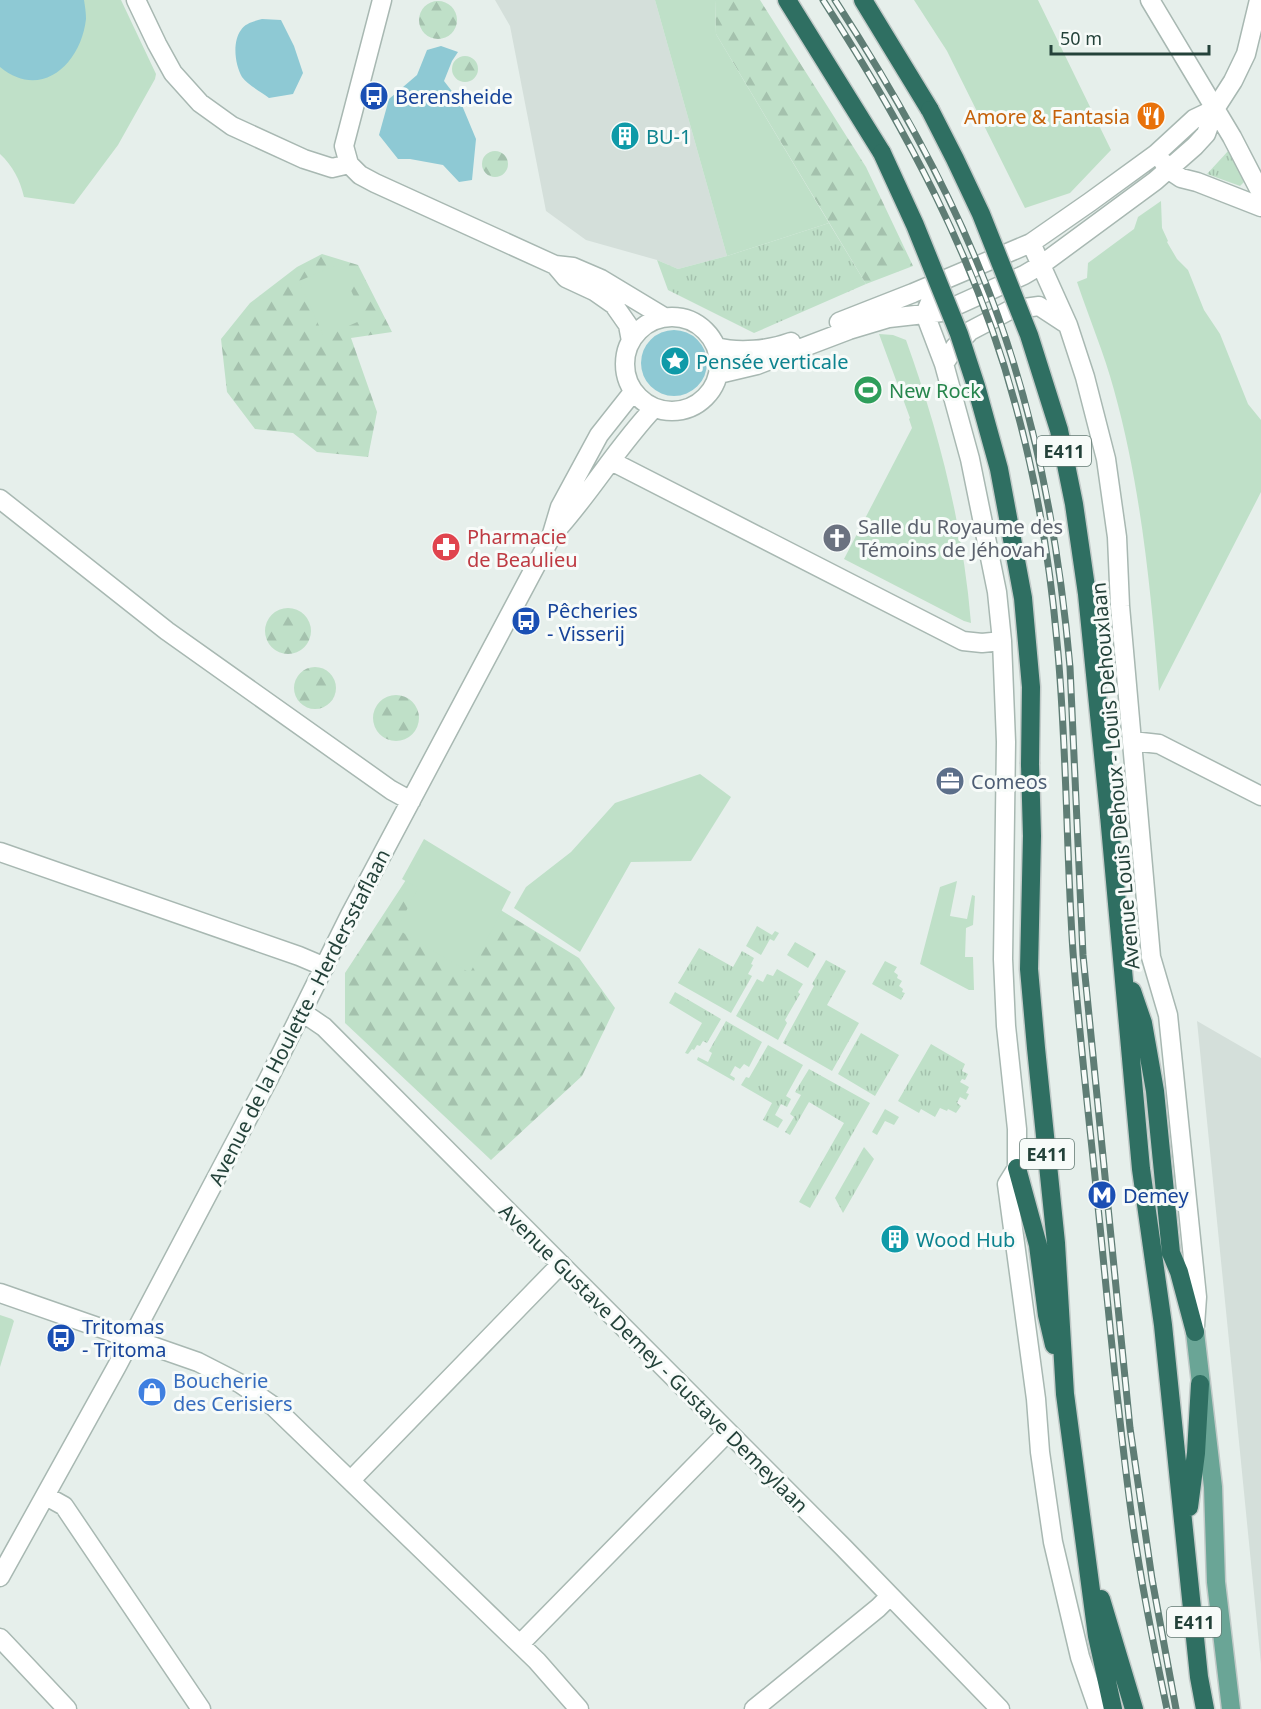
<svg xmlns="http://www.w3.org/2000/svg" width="1261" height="1709" font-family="'Noto Sans',sans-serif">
<defs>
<pattern id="grass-tufts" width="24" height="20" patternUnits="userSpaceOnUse" patternTransform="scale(1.5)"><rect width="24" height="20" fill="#bfe0c8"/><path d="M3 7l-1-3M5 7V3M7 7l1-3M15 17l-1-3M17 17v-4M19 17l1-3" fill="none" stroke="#a4c1ad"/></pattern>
<pattern id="forest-firs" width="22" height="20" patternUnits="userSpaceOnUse" patternTransform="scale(1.5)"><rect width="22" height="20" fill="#bfe0c8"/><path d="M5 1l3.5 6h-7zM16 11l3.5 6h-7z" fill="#a4c1ad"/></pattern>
</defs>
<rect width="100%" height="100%" fill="#e6efeb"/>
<path fill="#d4dfda" d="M495,0h160l72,256 -49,13 -21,-9 -71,-20 -40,-29 -36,-185z
M1197,1021l64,37v606l-29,-293z"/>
<path fill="url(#grass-tufts)" d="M1229,150l15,32 -4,4 -33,-12z
M829,223l37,61 -112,49 -86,-43 -11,-30 21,9 49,-13z
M757,926l15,9 3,-4 4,2 -5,8 -4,-2 -9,16 -15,-9z
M795,942l21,12 -8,14 -21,-13z
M699,948l34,19 9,-16 12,7 -3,6 2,1 -5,9 4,2 -21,37 -53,-30z
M826,960l20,11 -19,34 32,18 -27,48 -49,-28 31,-57 -2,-2z
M885,961l12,6 -3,5 4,3 -1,3 5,3 -3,5 4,3 -1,3 3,1 -4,7 -29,-16z
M777,969l26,15 -5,8 2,2 -15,26 2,3 -9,17 -42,-24 21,-37 6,3 4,-8 6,2z
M675,992l46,27 -14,24 -4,-2 -3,5 -3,-1 -3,5 -2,-1 -4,5 -3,-1 17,-30 -33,-20z
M726,1021l36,21 -13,25 -5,-3 -4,5 -5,-3 -5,9 5,3 -1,3 -37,-21 1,-3 10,5 4,-9 -3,-2z
M861,1033l38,22 -24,41 -37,-22z
M931,1044l34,20 -3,7 6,3 -3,6 -3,-1 -2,3 9,5 -3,6 3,1 -3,6 -6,-3 -3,6 4,3 -5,7 -8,-4 -1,2 -7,-3 -5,9 -14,-8 -2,4 -21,-12z
M768,1045l35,20 -17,31 5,3 -4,8 -6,-3 -6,11 8,5 -5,8 -15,-8 9,-17 -31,-18 5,-8 3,1z
M809,1069l61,34 -60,105 -11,-6 45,-79 -35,-21 -19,33 -5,-3 9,-15 -4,-3 11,-19 -6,-3z
M885,1109l14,8 -5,8 -9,-4 -8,14 -5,-3z
M864,1147l10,12 -31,54 -8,-15z"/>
<path fill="url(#forest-firs)" d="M715,0h45l106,167 47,99 -47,18 -150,-250z
M419 20a19 19 0 1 1 38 0a19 19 0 1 1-38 0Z
M452 69a13 13 0 1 1 26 0a13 13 0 1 1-26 0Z
M482 164a13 13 0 1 1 26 0a13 13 0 1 1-26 0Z
M322,254l36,11 34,67 -41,6 26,74 -9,45 -51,-5 -24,-19 -38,-4 -28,-37 -6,-53 29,-36 47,-36z
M265 631a23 23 0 1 1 46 0a23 23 0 1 1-46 0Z
M294 688a21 21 0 1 1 42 0a21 21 0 1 1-42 0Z
M373 718a23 23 0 1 1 46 0a23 23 0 1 1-46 0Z
M419,860l160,98 36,50 -33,68 -91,84 -146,-137v-50z"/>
<path fill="#bfe0c8" d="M0,0h121l35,74 -1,5 -37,66 -44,59 -50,-7c-4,-17 -11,-31 -24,-43z
M655,0h60l1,34 113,189 -102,33z
M914,0h124l73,150 -41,43 -45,15 -78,-157z
M1161,201l1,27 6,13 -1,1 10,17 11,11 16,40 16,24 28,70 13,16v72l-102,199c-8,-100 -18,-204 -45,-301 -10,-37 -25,-72 -37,-108l10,-4 1,-15 46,-34 4,-12z
M339,264l25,55 -40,18 -25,-56z
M879,334l14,1 13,5c33,92 57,186 65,283l-7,-2 -120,-62 68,-131 -3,-9 1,-1z
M700,774l31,23 -40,64 -60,1 -51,90 -66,-44 12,-21 45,-35 44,-49z
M424,839l87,53 -41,81 -73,-44 21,-41 -16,-9z
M957,881l-7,35 17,3 5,-24 3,1 -2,29 -7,3 -1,29h8l1,33h-5l-49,-26 20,-77z
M0,1315l12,4 2,2 -14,46z"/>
<path fill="#8ec9d4" d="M0,0h84c1,6 2,13 2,19 -5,45 -45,82 -86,48z
M262,19l19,1 13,26 9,27 -10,21 -24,4c-8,-6 -21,-13 -27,-21 -7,-12 -10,-35 -1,-47 4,-7 14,-9 21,-11z
M441,46l17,6 -6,9 -8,20 17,22 15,36 -4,41 -13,2 -16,-17 -33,-6h-12l-19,-24 10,-36 28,-24 10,-25z
M641 363a33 33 0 1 1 66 0a33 33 0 1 1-66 0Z"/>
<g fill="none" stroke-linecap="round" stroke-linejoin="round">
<g stroke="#a8b8b2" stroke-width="21">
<path id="minor" d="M136,0l21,44 16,29 27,30 32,23 72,33 28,9 17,-4
M1150,0l82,137 29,56
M1163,162l9,10 9,6 16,4 64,25
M349,164l11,11 15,8 180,82 11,13 28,13 20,14 14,20 3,16
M349,164l-5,-18 38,-146
M1031,243l37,82 17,52 21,82 11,78 3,69 31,351 17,58 29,282 -2,29
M555,265l18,2 28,12 63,38
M938,283l-13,31 19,50 26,95 27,133 5,49 4,101 -3,217 3,67 11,103v39l-10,16 29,215 4,53 13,90 27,115 18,52
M625 364a47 47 0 1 1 94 0a47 47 0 1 1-94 0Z
M839,322l74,-29 118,-50 59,-41 66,-48 38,-35 21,-10
M716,347c23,6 54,3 75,-5
M944,364l11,-17 15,-16 40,-21 29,-4 29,19
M719,374l38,-9 92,-35 40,-12 53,-6 82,-37 17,-10 114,-84 40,-35 11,-12 9,-25 18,-28 13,-27 13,-54
M611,461l352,180 19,2 20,-2
M0,499l167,132 224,159 20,11
M554,533c36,-39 63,-86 100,-125
M1132,741l27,3 102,52
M0,852l299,104 26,11
M302,1012l22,15 519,520 157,162
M0,1293l198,69 43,22 32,22 264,255 42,48
M351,1480l210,-216
M46,1496l18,10 137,203
M0,1577l117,-211 152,-288 81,-163 201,-378 9,-30 39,-72 34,-43
M0,1638l67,71
M520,1644l208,-212
M754,1709l124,-101 12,-12"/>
</g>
<g stroke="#c2cac8" stroke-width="21">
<path id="major" d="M1195,1332l18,155 3,95 15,127"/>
</g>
<g stroke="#c2cac8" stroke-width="21">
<path id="highway" d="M787,0l95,153
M863,0l67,110
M1030,764l2,72 -3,133 7,79 20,195 9,151 32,242 16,73
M1109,815l32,354 22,156 36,352 6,32
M1132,991l11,32 12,68 16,162 8,19 16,60
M1017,1168l21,77 9,70 7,30
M1189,1507l7,-54 4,-69
M1101,1599l33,110"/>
</g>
<use href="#minor" stroke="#fff" stroke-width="18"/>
<use href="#major" stroke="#6aa596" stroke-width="18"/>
<use href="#highway" stroke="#2f6f62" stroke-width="18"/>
<g stroke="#5f7d75" stroke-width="7">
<path id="rail" d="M823,0c82,127 154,260 193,407 21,77 34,156 41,235 10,103 9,207 16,310 7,92 18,183 27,274 10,100 19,200 33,300 9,61 21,122 34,183
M835,0c55,85 106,173 144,267 53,127 79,263 91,400l13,288 47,473 22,151 24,130"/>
</g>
<use href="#rail" stroke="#f7fbf9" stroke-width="4.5" stroke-dasharray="14" stroke-linecap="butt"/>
<g stroke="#c2cac8" stroke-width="21" stroke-linecap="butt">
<path id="highway-bridge" d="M930,110l25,49 26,55 48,121 30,95 15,74 13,90 22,221
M882,153l33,72 44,109 17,52 23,83 24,129 8,89 -1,77"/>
</g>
<use href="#highway-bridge" stroke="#2f6f62" stroke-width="18"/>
</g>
<defs>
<g id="bus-disc" transform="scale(1.5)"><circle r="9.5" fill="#1a4fb4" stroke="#f7fbf9"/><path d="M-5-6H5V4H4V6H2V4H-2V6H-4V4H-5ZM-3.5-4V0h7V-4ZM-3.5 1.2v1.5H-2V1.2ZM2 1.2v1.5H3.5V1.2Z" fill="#fff"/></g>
<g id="restaurant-disc" transform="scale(1.5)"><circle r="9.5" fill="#e8710a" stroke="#f7fbf9"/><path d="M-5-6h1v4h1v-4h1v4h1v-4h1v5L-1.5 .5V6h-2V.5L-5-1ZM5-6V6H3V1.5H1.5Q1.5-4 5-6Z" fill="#fff"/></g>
<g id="building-disc" transform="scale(1.5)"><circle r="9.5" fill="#0f9aa8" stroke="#f7fbf9"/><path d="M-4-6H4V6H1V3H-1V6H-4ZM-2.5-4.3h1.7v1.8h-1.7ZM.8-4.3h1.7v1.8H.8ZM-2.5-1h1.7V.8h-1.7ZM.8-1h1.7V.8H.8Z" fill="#fff"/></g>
<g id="sight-disc" transform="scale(1.5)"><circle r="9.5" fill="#0f9aa8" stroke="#f7fbf9"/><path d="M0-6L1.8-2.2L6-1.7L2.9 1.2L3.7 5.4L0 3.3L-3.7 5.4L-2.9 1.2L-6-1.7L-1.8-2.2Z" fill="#fff"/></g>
<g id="stadium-disc" transform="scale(1.5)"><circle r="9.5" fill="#2e9e5b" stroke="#f7fbf9"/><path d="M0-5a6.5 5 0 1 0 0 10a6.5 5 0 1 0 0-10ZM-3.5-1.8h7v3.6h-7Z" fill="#fff"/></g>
<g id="church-disc" transform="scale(1.5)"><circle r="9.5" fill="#6b7280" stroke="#f7fbf9"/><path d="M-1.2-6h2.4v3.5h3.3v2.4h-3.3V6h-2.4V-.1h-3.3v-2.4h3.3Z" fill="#fff"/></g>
<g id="pharmacy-disc" transform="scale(1.5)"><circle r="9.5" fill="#e0444e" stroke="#f7fbf9"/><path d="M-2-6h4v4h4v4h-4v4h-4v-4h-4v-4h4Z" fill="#fff"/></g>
<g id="office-disc" transform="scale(1.5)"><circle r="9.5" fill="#5c6f8a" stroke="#f7fbf9"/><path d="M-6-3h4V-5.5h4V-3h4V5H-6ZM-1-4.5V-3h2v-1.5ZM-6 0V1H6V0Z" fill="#fff"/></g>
<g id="metro-disc" transform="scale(1.5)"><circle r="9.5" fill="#1a4fb4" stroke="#f7fbf9"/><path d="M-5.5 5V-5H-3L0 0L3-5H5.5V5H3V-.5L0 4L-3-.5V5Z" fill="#fff"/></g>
<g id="shop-disc" transform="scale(1.5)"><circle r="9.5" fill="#3f7fe0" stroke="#f7fbf9"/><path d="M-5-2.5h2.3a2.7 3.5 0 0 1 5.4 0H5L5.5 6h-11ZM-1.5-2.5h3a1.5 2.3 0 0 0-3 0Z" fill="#fff"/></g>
</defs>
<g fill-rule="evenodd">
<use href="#bus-disc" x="374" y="96"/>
<use href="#restaurant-disc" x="1151" y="116"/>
<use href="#building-disc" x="625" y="136"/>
<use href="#sight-disc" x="675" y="361"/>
<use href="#stadium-disc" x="868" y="390"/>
<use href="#church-disc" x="837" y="538"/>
<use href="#pharmacy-disc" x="446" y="547"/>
<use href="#bus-disc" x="526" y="621"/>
<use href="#office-disc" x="950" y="781"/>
<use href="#metro-disc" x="1102" y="1195"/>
<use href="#building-disc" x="895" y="1239"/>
<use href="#bus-disc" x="61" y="1338"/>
<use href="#shop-disc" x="152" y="1392"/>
</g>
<g text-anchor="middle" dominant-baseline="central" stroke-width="6" stroke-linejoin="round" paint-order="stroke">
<g fill="#f7fbf9" stroke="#637a73" stroke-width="1.5">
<rect x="1037" y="436" width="54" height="30" rx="4.5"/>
<rect x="1020" y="1139" width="54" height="30" rx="4.5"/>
<rect x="1167" y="1607" width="54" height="30" rx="4.5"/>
</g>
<g font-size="18" font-weight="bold" fill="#24423a">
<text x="1064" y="451">E411</text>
<text x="1047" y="1154">E411</text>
<text x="1194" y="1622">E411</text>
</g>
<g font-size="20" fill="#164399" stroke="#f7fbf9" text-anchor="start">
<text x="395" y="96">Berensheide</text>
<text x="547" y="610">Pêcheries<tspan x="547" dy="23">- Visserij</tspan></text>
<text x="1123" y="1195">Demey</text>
<text x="82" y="1326">Tritomas<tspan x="82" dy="23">- Tritoma</tspan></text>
</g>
<g font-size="20" fill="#c56008" stroke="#f7fbf9" text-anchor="end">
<text x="1130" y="116">Amore &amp; Fantasia</text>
</g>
<g font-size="20" fill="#0d838f" stroke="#f7fbf9" text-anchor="start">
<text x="646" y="136">BU-1</text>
<text x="696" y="361">Pensée verticale</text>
<text x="916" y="1239">Wood Hub</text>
</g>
<g font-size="20" fill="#27864d" stroke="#f7fbf9" text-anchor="start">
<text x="889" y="390">New Rock</text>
</g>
<g font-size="20" fill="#5b616d" stroke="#f7fbf9" text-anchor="start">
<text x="858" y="526">Salle du Royaume des<tspan x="858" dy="23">Témoins de Jéhovah</tspan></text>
</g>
<g font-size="20" fill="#be3a42" stroke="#f7fbf9" text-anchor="start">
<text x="467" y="536">Pharmacie<tspan x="467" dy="23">de Beaulieu</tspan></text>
</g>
<g font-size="20" fill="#24423a" stroke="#f7fbf9">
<text transform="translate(1115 776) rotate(-95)">Avenue Louis Dehoux - Louis Dehouxlaan</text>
<text transform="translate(299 1017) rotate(-63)">Avenue de la Houlette - Herdersstaflaan</text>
<text transform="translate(654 1358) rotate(45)">Avenue Gustave Demey - Gustave Demeylaan</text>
</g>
<g font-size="20" fill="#4e5e75" stroke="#f7fbf9" text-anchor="start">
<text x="971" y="781">Comeos</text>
</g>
<g font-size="20" fill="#366cbe" stroke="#f7fbf9" text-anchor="start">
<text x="173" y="1380">Boucherie<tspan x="173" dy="23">des Cerisiers</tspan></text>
</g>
</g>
<path d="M1051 45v9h158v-9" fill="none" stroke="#24423a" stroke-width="3"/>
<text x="1060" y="45" font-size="18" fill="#24423a" stroke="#f7fbf9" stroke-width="4.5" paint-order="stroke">50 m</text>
</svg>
